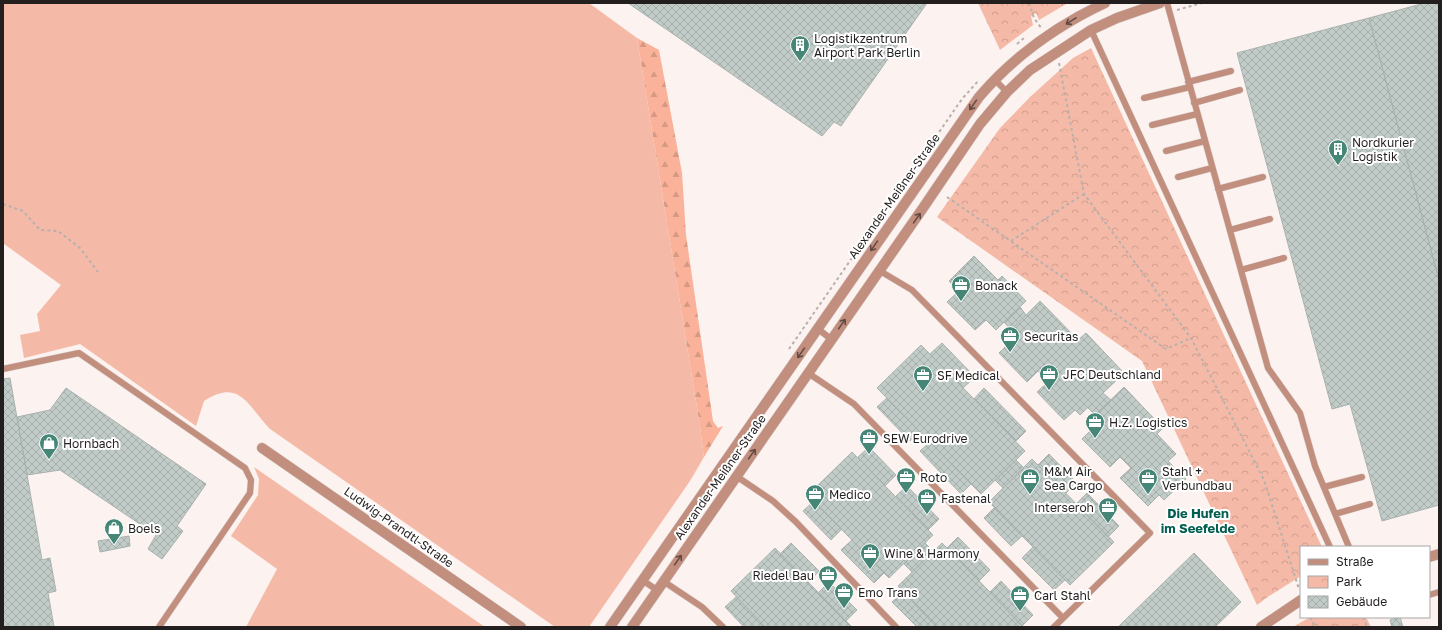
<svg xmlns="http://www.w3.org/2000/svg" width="1442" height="630" font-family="'Golos Text',sans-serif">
<defs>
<pattern id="forest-firs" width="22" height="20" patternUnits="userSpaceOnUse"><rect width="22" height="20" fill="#fab29a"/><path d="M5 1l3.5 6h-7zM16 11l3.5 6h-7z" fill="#d69984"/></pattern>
<pattern id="park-crowns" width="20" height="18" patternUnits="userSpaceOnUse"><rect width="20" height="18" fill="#f5baa7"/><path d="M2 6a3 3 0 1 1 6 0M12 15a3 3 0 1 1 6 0" fill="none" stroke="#d29f8f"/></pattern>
<pattern id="building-cross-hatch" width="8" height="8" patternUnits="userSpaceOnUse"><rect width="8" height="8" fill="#c1cbc8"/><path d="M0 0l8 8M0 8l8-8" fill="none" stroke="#a6aeab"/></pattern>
</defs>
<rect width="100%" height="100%" fill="#fcf2ef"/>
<path fill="#f5baa7" d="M3,3h586l48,35 63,388 4,31 -14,24 -101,146h-34l-285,-198c-23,-24 -30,-51 -66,-28l-8,25 -116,-82 -56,14 -4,-23 20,-4 -3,-17 24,-29 -57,-41z
M254,467l231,160h-239l31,-58 -46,-33 27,-41 1,-16z"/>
<path fill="url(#forest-firs)" d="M637,38l22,12 23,123 4,62 27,186 5,7 5,-2 -19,31 -4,-31z"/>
<path fill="url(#park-crowns)" d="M978,3h90l-29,17 -3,-7 -5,3 2,9 -33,25z
M1091,48l231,499h-21v29l-32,20 -12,9 -115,-244 -205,-144 63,-89 30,-31 43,-39z
M1310,617h56l5,10h-78z"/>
<path fill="url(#building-cross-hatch)" stroke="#a8b2af" d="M628,3h299l-86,123 -7,-4 -12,14z
M1425,3h14v277l-70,-262z
M1369,18l70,262v225l-57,16 -32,-117 -18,5 -95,-356z
M974,256l24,24 4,-4 24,25 -30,29 -10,-10 -11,10 -28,-28 12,-11 -10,-10z
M1040,301l38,39 8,-7 38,40 -44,42 -5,-5 -11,10 -27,-28 11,-10 -10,-11 -11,11 -28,-29 10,-10 -5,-6z
M1020,307l6,8 -15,15 -7,-8z
M942,343l33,34 -12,11 -33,-34z
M921,345l104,106 -44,43 -104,-106z
M10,378l32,182 8,-2 6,33 -8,2 6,34h-51v-248z
M1124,387l39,41 -6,6 19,20 -8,7 18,18 -22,21 -5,-5 -11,11 -28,-28 11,-10 -11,-11 -10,10 -28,-28 10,-10 -5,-6z
M66,388l140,96 -29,42 6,5 -21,28 -14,-10 8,-14 -96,-65 -33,5 -10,-58 33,-7z
M984,388l42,43 -10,10 -42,-42z
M1103,393l8,7 -16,15 -7,-7z
M887,398l32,33 -9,10 -33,-34z
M930,442l41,42 -10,10 -41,-43z
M869,447l27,28 -11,11 -27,-29z
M852,452l81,83 -44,43 -81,-83z
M1049,454l27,28 -10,11 -28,-28z
M1032,459l82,83 -44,43 -81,-83z
M1016,460l8,8 -21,20 -8,-8z
M907,486l32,33 -11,11 -32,-34z
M1087,493l32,33 -11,11 -32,-33z
M814,501l28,28 -11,11 -28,-29z
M994,508l28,28 -11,10 -27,-28z
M129,536l1,10 -30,6 -2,-11z
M958,537l32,33 -11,11 -32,-33z
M852,540l32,33 -10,10 -33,-33z
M791,543l28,28 -11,12 -28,-29z
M925,543l8,8 -21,21 -8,-8z
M942,543l5,5 77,79h-87l-2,-2 -37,-39z
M1033,547l32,33 -11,10 -32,-32z
M775,548l76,78 -1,1h-85l-34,-36z
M1194,553l47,49 -26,25h-97z
M1001,581l32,34 -11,11 -32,-34z
M829,582l28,28 -11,11 -28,-28z
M903,592l32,33 -2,2h-16l-25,-25z
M736,597l27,28 -2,2h-17l-19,-20z
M1400,617l3,10h-11l-2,-7z"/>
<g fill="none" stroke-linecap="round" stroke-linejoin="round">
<g stroke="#d9d0ce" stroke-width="7">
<path id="service" d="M1167,3l101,365 32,45 15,53 34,81
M1091,30l239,517
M994,79l13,13
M1188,82l43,-11
M1144,98l46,-11
M1194,103l46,-13
M1152,125l45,-11
M1166,151l39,-10
M1178,177l34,-9
M1218,189l45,-12
M1230,230l40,-11
M1241,270l43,-12
M880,271l32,19 238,243 -96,94
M818,329l13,10
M3,369l76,-16 166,115 6,12 -1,13 -91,134
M808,373l46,31 209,214
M736,476l37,25 23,21 100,105
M1324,487l38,-10
M1335,514l35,-10
M642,580l15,10
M663,581l39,26 21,20
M1429,595l10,-3"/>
</g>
<g stroke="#d9d0ce" stroke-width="11">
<path id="minor" d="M262,448l259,179
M1429,557l10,-3
M610,627l369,-530c35,-41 77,-71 126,-94
M632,627l291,-419 57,-84 27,-32 23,-22 61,-40 26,-12 43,-15
M1261,627l40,-27"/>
</g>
<path stroke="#b8b0ae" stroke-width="2" stroke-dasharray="3 3" stroke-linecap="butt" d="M1029,3l5,15 8,11
M1177,10l25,-7
M1017,44l7,-6
M1059,63l25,131 107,144 73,142 35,109
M947,197l219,152 25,-11
M3,204l20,7 17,19 18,1 22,17 18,24
M1011,241l73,-47
M789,349l173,-250 17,-19
M1310,617l5,10
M1363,617l4,10"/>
<use href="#service" stroke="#c28e7d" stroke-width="6"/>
<use href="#minor" stroke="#c28e7d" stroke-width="10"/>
</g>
<defs><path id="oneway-shaft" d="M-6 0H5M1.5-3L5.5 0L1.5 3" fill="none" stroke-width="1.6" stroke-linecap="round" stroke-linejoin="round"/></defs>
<g stroke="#634b44">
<use href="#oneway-shaft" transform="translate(1071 21) rotate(148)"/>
<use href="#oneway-shaft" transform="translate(973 105) rotate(125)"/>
<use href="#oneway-shaft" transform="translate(917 218) rotate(-55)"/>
<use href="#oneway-shaft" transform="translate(874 246) rotate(125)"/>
<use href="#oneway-shaft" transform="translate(842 324) rotate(-55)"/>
<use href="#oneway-shaft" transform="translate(801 353) rotate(125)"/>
<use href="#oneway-shaft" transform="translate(752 454) rotate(-55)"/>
<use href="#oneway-shaft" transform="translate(678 560) rotate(-55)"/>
</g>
<defs>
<g id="building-pin" transform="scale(1)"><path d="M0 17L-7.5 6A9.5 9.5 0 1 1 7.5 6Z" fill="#458676" stroke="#fff"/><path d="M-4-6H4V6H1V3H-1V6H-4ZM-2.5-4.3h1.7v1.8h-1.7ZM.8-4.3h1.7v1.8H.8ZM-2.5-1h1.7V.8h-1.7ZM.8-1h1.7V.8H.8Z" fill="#fff"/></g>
<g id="office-pin" transform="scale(1)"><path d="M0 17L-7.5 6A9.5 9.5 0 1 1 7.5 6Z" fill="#458676" stroke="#fff"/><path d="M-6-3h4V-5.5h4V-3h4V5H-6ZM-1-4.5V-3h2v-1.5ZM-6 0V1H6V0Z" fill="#fff"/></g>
<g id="shop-pin" transform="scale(1)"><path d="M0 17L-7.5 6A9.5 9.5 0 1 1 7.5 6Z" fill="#458676" stroke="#fff"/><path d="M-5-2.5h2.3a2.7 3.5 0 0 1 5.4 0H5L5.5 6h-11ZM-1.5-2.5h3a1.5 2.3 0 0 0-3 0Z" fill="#fff"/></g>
</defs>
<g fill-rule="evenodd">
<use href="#building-pin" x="800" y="45"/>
<use href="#building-pin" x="1338" y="149"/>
<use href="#office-pin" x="961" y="285"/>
<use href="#office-pin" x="1010" y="336"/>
<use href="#office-pin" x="1049" y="374"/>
<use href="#office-pin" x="923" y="375"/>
<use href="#office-pin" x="1095" y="422"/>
<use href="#office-pin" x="869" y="438"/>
<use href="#shop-pin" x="49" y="443"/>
<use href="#office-pin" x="906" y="477"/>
<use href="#office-pin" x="1030" y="478"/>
<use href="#office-pin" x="1148" y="478"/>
<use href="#office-pin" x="815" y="494"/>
<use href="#office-pin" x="927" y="498"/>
<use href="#office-pin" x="1108" y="507"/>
<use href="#shop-pin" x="114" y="528"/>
<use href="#office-pin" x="870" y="553"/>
<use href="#office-pin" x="828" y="575"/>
<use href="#office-pin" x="844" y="592"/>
<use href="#office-pin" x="1020" y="595"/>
</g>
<g text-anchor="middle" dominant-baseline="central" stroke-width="4" stroke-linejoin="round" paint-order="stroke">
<g font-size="12" fill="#231f1e" stroke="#fff" text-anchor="start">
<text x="814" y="38">Logistikzentrum<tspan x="814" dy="14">Airport Park Berlin</tspan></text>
<text x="1352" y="142">Nordkurier<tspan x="1352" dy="14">Logistik</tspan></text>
<text x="975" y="285">Bonack</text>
<text x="1024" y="336">Securitas</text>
<text x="1063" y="374">JFC Deutschland</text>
<text x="937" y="375">SF Medical</text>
<text x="1109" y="422">H.Z. Logistics</text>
<text x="883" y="438">SEW Eurodrive</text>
<text x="63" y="443">Hornbach</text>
<text x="1044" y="471">M&amp;M Air<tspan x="1044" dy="14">Sea Cargo</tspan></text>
<text x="1162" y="471">Stahl +<tspan x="1162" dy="14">Verbundbau</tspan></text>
<text x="920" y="477">Roto</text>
<text x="829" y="494">Medico</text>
<text x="941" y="498">Fastenal</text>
<text x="1094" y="507" text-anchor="end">Interseroh</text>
<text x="128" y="528">Boels</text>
<text x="884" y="553">Wine &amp; Harmony</text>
<text x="814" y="575" text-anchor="end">Riedel Bau</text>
<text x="858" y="592">Emo Trans</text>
<text x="1034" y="595">Carl Stahl</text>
</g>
<g font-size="12" fill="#231f1e" stroke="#fff">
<text transform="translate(894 196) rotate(-55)">Alexander-Meißner-Straße</text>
<text transform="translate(720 477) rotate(-55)">Alexander-Meißner-Straße</text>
<text transform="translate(399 527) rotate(35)">Ludwig-Prandtl-Straße</text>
</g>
<g font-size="13" font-weight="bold" fill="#035e4f" stroke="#fff">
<text x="1198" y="513">Die Hufen<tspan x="1198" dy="15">im Seefelde</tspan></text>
</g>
</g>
<rect width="1442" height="630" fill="none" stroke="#231f1e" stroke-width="8"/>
<rect x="1300" y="546" width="130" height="72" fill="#ffffff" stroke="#a7a5a5"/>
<rect x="1308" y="559" width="20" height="6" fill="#c28e7d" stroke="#a7a5a5"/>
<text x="1336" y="566" font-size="12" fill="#231f1e">Straße</text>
<rect x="1308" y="576" width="20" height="12" fill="url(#park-crowns)" stroke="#a7a5a5"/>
<text x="1336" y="586" font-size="12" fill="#231f1e">Park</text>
<rect x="1308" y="596" width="20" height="12" fill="url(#building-cross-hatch)" stroke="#a7a5a5"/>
<text x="1336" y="606" font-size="12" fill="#231f1e">Gebäude</text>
</svg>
